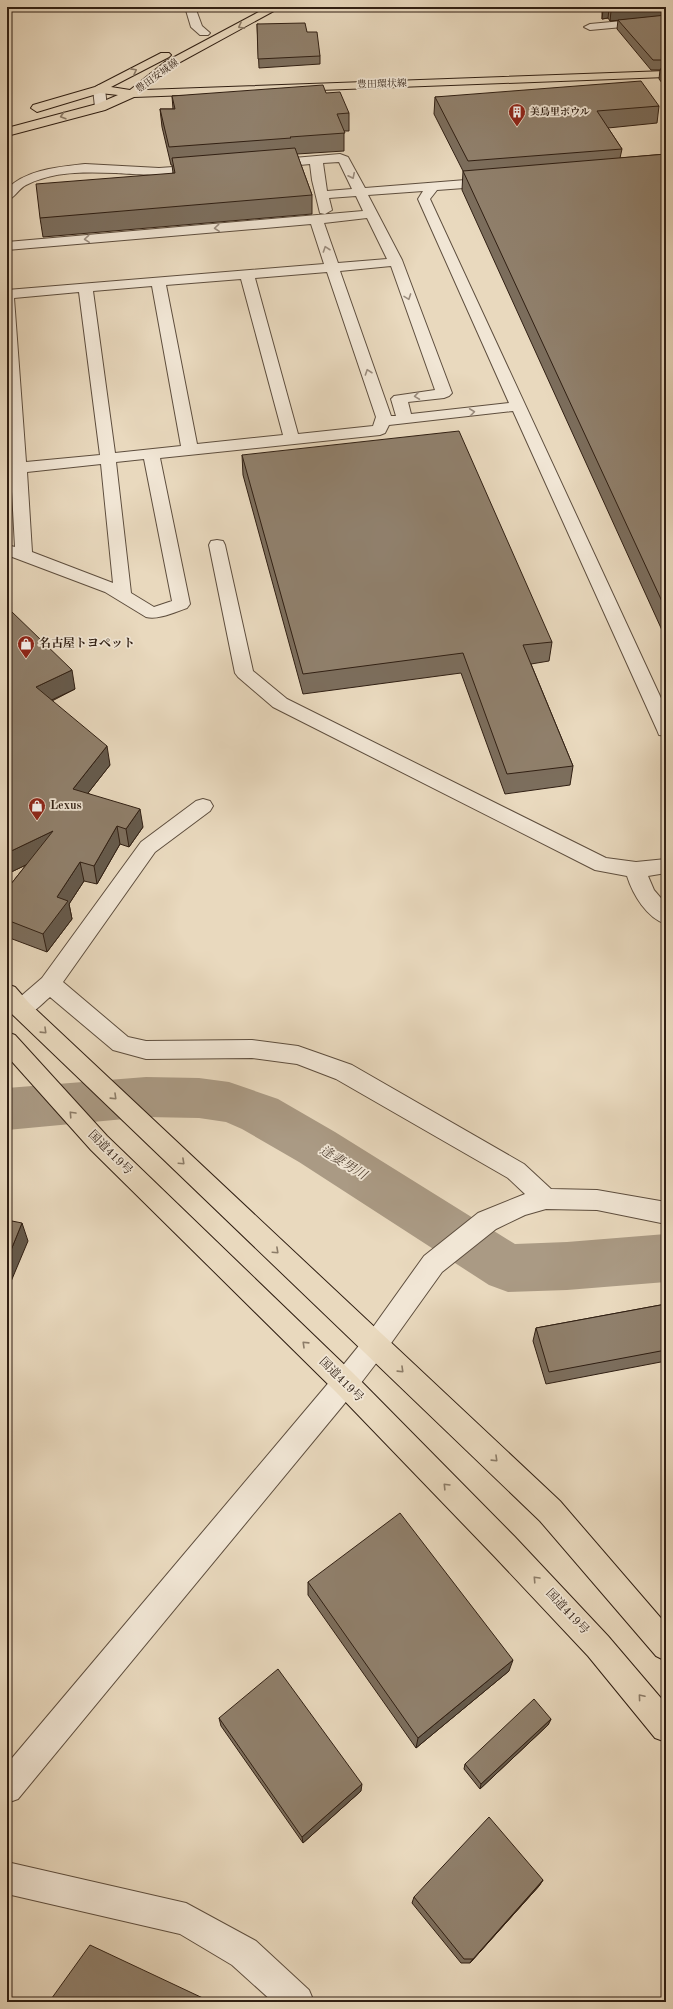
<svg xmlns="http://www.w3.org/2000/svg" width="673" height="2009" font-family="'Old Standard TT','Noto Serif JP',serif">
<rect width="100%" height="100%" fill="#e9d9be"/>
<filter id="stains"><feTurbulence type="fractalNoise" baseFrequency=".005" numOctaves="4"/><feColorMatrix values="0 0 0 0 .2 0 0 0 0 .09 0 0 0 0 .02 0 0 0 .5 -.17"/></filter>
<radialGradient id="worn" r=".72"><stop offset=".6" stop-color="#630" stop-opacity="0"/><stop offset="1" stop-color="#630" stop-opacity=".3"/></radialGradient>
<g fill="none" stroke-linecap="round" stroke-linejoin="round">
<path fill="#aa9a84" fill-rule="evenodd" d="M146,1077l53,1 30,4 49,17 57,33 180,112 52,-2 99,-8v48l-99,8 -59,2 -19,-7 -190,-123 -57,-33 -16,-7 -27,-4 -53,-1 -139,13v-42z"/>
<g stroke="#5e4e3e" stroke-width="2">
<path id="minor" d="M185,7h10l7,19 8,7 -2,2h-8l-9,-8z
M666,17v6l-76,7 -6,-3 6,-3z
M99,85l6,4 2,18 -6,4 -6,-4 -2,-18z
M340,154l8,3 17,31 126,-10 6,4 -6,4 -54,4 -7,9 236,510v27l-7,-1 -2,-5 -144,-319 -124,14 -4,8 -5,2 -220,23 30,146 -3,4c-12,4 -28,12 -41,9l-41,-25 -98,-37v-10l8,2 -4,-74 -4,1v-10h3l-3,-50v-124l317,-26 -13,-40 -304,26v-8l356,-31 -7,-15 -27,2 3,12 -7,4 -5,-1 -8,-33 -2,-16 -40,4 -6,-4 6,-4zM339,162l13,27 -25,2 -4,-28zM423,191l-5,8 91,204 -98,11 -3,-12 36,-4 5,-2 3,-3 -50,-133 -34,-65zM367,218l20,41 -49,4 -14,-40zM391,266l44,124 -41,6 -3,3 5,17h-5l-51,-145zM327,272l49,145 -3,9 -75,8 -43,-156zM241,279l42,156 -86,9 -31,-159zM152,286l29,160 -66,7 -22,-162zM79,292l21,163 -74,7 -12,-164zM144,459l28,142 -18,6 -23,-14 -15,-131zM101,464l12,119 -81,-31 -5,-80z
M85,164l74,4 43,-3 6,4c-6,10 -78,5 -93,4 -30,-1 -61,-2 -89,12 -8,4 -11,13 -19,15v-11c20,-20 52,-22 78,-25z
M217,540l6,1 2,4 28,126 34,28 319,159 30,4 30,-3v14l-18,3 6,14 12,14v20c-19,-6 -33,-29 -39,-48l-32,-6 -322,-163 -35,-30 -3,-4 -26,-128 2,-4z
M203,799l7,2 3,5 -3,5 -55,41 -92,130 65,55 18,4 106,-1 46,6 54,19 172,99 27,25 46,1 69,12v22l-69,-14 -51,-1 -21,6 -29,14 -54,43 -58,81 -30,39 -336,407 -11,4v-39l329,-390 30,-37 58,-81 54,-43 47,-19 -17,-16 -172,-99 -39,-15 -45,-6 -106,1 -33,-9 -63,-53c-11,9 -21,23 -37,18l-3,-6 3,-6 29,-25 99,-136 55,-41z
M7,1862l179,41 70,38 53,49 5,12h-41l-41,-37 -52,-31 -173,-40z"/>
</g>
<g stroke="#301f13" stroke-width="2">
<path id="major" d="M268,7h13l-108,59 -29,24 522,-19v6l-532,20 -29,13 -98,26v-8l90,-24 21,-9 -18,-2 -63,19 -6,-4 2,-3 62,-18 66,-34h8l2,2 -2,2 -58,30 19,3 35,-28z"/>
</g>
<g stroke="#301f13" stroke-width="2">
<path id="highway" d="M7,984l8,3 14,16 531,498 106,123v37l-10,-5 -116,-135 -527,-506 -6,-7z
M7,1032l8,3 92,101 247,238 160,162 94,100 58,68v38l-11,-4 -67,-82 -94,-100 -158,-164 -245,-242 -84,-94z"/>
</g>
<use href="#minor" fill="#f1e6d5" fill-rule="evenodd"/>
<use href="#major" fill="#e9d9be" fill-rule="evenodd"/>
<use href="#highway" fill="#e9d9be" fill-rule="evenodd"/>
</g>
<path fill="#7c6e5d" stroke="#301f13" d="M602,7h64v81l-7,-9 1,-9h-9l-34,-41 1,-9 -8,1 -2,-3 -6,1z
M257,24l50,8 13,24v8l-61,4z
M326,93l23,20v18h-5v20l-47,3 15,41v19l-269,23 -3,-19 133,-45 -1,-8h-1l-9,-38 -2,-18h13l-1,-13z
M435,97l224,9 -2,17 -49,5 14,21 -2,9 46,-4v485l-204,-449 1,-19 -29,-57z
M242,455l310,187 -3,19 -18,3 42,102 -3,19 -65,9 -44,-121 -158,21 -60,-219z
M7,609l68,80 -23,12 58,64 -22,28 55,34 -14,20 -9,-3 -23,40 -13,-3 -15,23 3,15 -25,33 -40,-15v-48l19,-24 -19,9z
M666,1304v57l-120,23 -13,-43 3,-13z
M308,1582l201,89 -93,77 -108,-153z
M219,1718l142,73 -58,52 -82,-117z
M551,1719l-3,6 -68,64 -16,-20 1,-5z
M543,1880l-4,6 -69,77h-9l-49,-60 2,-6z"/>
<path fill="#655a4c" stroke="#301f13" d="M662,7h4v9l-56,5 1,-10z
M609,9l-1,9 -6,1 1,-9z
M72,670l3,19 -36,17 -3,-19z
M107,746l3,19 -33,42 -4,-18z
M140,809l3,18 -14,20 -3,-18z
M117,826l3,18 -23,40 -3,-18z
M53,831l4,19 -50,24v-21z
M80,862l4,19 -15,23 3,15 -25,33 -4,-18 14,-37z
M22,1223l6,18 -21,50v-31z
M513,1660l-4,11 -93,77 2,-10z
M551,1719l-3,6 -68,64 1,-5z
M362,1784l-1,7 -58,52 -1,-6z
M543,1880l-4,6 -69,77 3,-4z"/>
<path fill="#90806c" stroke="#301f13" d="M603,7h59l-51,4 -2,-2 -6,1z
M666,15v45h-13l-35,-40z
M305,23l2,9h10l3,24 -62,3 -1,-35z
M666,68v8l-6,-7z
M641,81l18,25 -62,5 25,38 -154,12 -33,-64z
M323,85l3,8 14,-1 9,21 -12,1 8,19 -55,4 1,1 -122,9 -9,-38h15l-3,-13z
M295,148l17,47 -272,23 -4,-34 139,-11 -3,-15z
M666,154v456l-203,-439z
M459,431l93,211 -29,3 50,121 -66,8 -44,-121 -160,21 -61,-219z
M7,609l4,2 61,59 -36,17 71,59 -34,43 67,20 -14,20 -9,-3 -23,40 -14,-4 -23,35 11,4 -25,33 -36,-14v-31l46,-58 -46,22z
M7,1220l15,3 -15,37z
M666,1304v46l-117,22 -13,-44z
M400,1513l113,147 -95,78 -110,-156z
M278,1669l84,115 -60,53 -83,-119z
M534,1699l17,20 -70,65 -16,-20z
M489,1817l54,63 -70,79h-9l-50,-62z
M90,1945l117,55 2,2h-160z
M493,1997l5,5h-8z"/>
<defs><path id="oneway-chevron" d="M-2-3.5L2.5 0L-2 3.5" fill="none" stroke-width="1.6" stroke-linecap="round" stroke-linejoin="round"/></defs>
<g stroke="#8c7c68">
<use href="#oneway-chevron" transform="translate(241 26) rotate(152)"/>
<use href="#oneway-chevron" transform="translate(134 71) rotate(-28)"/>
<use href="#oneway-chevron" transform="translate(63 116) rotate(164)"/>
<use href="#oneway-chevron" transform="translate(44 1031) rotate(44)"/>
<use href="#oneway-chevron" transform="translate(114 1097) rotate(44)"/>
<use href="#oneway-chevron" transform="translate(72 1114) rotate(-133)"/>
<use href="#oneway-chevron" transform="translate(182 1162) rotate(43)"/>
<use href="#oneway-chevron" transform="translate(276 1251) rotate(43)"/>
<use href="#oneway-chevron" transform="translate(305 1344) rotate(-136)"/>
<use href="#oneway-chevron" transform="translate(401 1370) rotate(44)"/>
<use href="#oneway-chevron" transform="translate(495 1459) rotate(44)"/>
<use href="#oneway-chevron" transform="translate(446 1486) rotate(-134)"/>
<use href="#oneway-chevron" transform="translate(536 1579) rotate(-133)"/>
<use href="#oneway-chevron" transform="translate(641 1697) rotate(-130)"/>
</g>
<g stroke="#9a8c7e">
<use href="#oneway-chevron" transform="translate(352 176) rotate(64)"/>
<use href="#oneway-chevron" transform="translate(217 228) rotate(175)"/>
<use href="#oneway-chevron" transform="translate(87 239) rotate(175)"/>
<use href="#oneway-chevron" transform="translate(326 249) rotate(-109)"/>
<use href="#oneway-chevron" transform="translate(408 297) rotate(70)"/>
<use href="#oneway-chevron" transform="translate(368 372) rotate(-109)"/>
<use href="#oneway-chevron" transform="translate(417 396) rotate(172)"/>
<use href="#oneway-chevron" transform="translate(472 412) rotate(-7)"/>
</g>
<defs>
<g id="building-pin" transform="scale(0.9)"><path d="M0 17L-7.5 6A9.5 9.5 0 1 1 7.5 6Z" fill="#8f2418" stroke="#f1e6d5"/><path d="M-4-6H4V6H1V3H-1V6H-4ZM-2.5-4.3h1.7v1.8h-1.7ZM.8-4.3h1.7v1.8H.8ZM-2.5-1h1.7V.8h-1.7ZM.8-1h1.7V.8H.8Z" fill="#fff"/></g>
<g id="shop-pin" transform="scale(0.9)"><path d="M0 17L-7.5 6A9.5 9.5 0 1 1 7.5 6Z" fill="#8f2418" stroke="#f1e6d5"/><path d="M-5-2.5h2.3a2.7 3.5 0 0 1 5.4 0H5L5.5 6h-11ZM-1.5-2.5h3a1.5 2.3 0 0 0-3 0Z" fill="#fff"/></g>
</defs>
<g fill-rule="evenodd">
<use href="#building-pin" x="517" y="112"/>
<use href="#shop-pin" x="26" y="644"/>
<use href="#shop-pin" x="37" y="806"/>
</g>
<g text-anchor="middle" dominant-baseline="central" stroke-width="3.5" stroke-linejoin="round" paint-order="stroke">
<g font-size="10" fill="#301f13" stroke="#f1e6d5">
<text transform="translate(157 76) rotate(-36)">豊田安城線</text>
<text transform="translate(382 84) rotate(-2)">豊田環状線</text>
</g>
<g font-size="10" font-weight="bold" fill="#301f13" stroke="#f1e6d5" text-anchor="start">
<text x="530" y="112">美鳥里ボウル</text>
</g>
<g font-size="12" font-weight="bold" fill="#301f13" stroke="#f1e6d5" text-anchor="start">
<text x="39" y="644">名古屋トヨペット</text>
<text x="50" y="806">Lexus</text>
</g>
<g font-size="12" fill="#301f13" stroke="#f1e6d5">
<text transform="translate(110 1153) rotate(45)">国道419号</text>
<text transform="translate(341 1380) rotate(45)">国道419号</text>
<text transform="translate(567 1612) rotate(47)">国道419号</text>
</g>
<g font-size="13" font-style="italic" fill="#5b4a3b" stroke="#f1e6d5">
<text transform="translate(343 1163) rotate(32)">逢妻男川</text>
</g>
</g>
<rect width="673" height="2009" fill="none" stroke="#e9d9be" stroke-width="24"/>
<rect x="8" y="8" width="657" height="1993" fill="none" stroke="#301f13" stroke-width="2"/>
<rect x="12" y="12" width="649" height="1985" fill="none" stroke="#301f13"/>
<rect width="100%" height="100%" filter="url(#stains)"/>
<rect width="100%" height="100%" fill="url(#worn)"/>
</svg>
